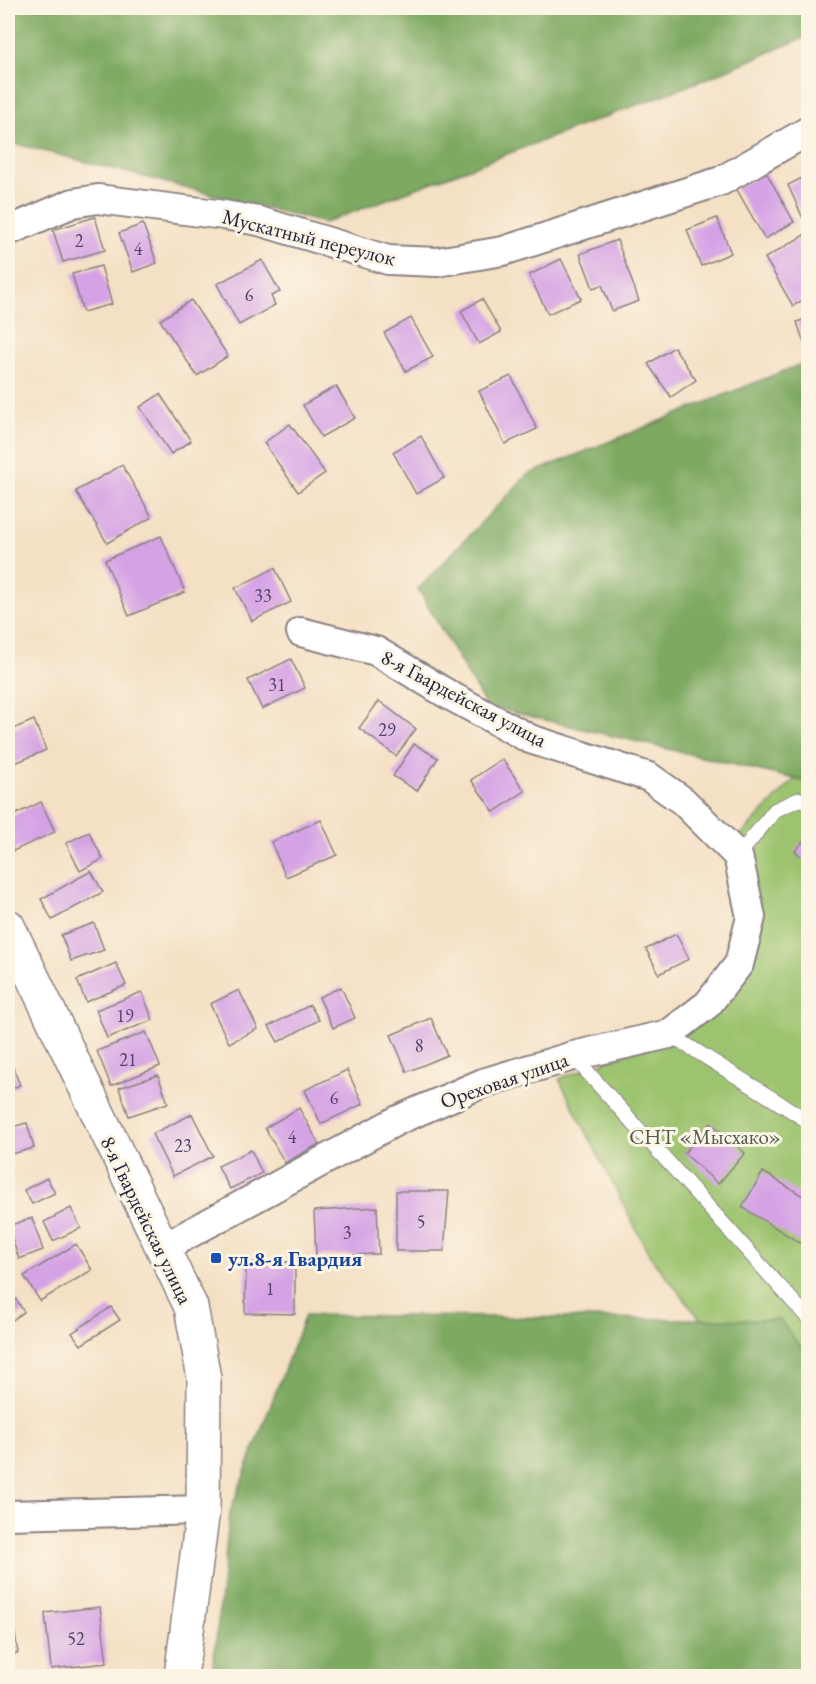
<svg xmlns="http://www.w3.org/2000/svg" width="816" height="1684" font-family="'EB Garamond',serif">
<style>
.green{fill:#9cc36e;stroke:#5f7254;stroke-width:1.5}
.forest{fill:#7da961;stroke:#50664e;stroke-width:1.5}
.building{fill:#d5a3e5}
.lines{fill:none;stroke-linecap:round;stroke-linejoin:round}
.service-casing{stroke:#8b8180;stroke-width:16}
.minor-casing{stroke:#8b8180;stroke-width:32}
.tertiary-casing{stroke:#8b8180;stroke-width:36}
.service{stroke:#fff;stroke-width:14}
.minor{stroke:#fff;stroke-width:28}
.tertiary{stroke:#fff;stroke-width:33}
.transit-dot{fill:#1a4fb4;stroke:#fcf5e5;stroke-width:2}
.labels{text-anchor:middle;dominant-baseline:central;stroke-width:6;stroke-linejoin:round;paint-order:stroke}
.number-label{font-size:18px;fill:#4f4266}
.street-label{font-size:21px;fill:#22223b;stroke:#fcf5e5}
.park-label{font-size:21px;fill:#4d5a4d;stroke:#fcf5e5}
.transit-label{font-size:21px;font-weight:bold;fill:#164399;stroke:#fcf5e5;text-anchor:start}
</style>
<rect width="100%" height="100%" fill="#fcf5e5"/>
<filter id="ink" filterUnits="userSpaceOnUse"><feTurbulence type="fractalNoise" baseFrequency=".0167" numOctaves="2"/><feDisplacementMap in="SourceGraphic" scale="12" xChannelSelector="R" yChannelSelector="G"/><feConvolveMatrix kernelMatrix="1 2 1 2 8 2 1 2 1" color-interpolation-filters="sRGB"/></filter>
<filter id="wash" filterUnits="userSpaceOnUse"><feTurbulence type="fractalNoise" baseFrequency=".008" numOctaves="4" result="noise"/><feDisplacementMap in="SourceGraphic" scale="24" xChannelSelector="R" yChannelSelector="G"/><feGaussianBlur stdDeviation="1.35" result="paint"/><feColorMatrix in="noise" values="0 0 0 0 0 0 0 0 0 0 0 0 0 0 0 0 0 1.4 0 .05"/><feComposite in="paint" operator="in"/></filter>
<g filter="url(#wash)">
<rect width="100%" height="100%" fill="#f4e0c4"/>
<path class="green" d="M808 765V1454L650 1256 559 1079 686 1031 760 904 740 836Z"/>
<g class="forest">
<path d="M8 8H808V36L703 80 324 223 8 142Z"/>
<path d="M808 361V782L486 706 418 589 527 475Z"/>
<path d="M305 1315 780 1320 808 1356V1676H212L230 1512Z"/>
</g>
<g id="blocks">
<g class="building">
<path d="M766 172 794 222 765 239 736 188Z"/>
<path d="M808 175V224L806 225 788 185Z"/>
<path d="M95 217 105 250 63 262 53 230Z"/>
<path d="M717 218 731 253 701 266 687 230Z"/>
<path d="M143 224 157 263 133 272 119 233Z"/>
<path d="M804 235 808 243V297L793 306 765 258Z"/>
<path d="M617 240 639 301 612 311 602 285 593 288 580 254Z"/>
<path d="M561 259 581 299 548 314 529 275Z"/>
<path d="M262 260 280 292 271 296 275 305 239 325 217 284Z"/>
<path d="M101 266 112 304 83 312 72 274Z"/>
<path d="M482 299 501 332 479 344 461 311Z"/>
<path d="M191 300 228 356 197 376 160 320Z"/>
<path d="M411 318 433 357 406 371 384 333Z"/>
<path d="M808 318V341L804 343 797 322Z"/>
<path d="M674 347 696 380 671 397 648 364Z"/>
<path d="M511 376 537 429 505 444 479 391Z"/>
<path d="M336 386 355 418 321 437 303 405Z"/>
<path d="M160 394 191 441 171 454 140 407Z"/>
<path d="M290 424 325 473 298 492 264 443Z"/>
<path d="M421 436 444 478 416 494 393 452Z"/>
<path d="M122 465 152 517 107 543 76 491Z"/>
<path d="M161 536 185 592 129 616 105 560Z"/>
<path d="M275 568 291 602 252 621 235 588Z"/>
<path d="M291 659 305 688 262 709 248 680Z"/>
<path d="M379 701 416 729 396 756 359 728Z"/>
<path d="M34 720 46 750 8 766V731Z"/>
<path d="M414 744 438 758 417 791 393 776Z"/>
<path d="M502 759 525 791 494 812 471 780Z"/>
<path d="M41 802 55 832 13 851 8 839V818Z"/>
<path d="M321 820 337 855 286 877 271 842Z"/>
<path d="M89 832 103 859 80 871 66 843Z"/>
<path d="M808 836V863L795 851Z"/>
<path d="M91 871 103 892 52 920 41 899Z"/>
<path d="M94 923 104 950 71 961 61 935Z"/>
<path d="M676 934 689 959 659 974 646 949Z"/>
<path d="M116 963 126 985 86 1002 77 980Z"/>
<path d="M341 987 355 1018 333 1028 319 997Z"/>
<path d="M239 990 258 1029 229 1043 210 1004Z"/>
<path d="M142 992 153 1020 107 1038 96 1010Z"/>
<path d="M310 1005 319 1020 278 1042 269 1026Z"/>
<path d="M431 1018 447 1055 407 1072 391 1035Z"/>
<path d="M146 1032 160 1066 111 1086 97 1051Z"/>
<path d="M8 1055 20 1085 8 1090Z"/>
<path d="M347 1070 363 1104 321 1124 305 1090Z"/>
<path d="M158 1075 168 1103 129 1116 119 1088Z"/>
<path d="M299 1108 319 1144 285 1163 265 1128Z"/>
<path d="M192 1114 213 1156 173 1176 152 1134Z"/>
<path d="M27 1123 34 1148 8 1155V1128Z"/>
<path d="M711 1123 745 1153 718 1184 684 1153Z"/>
<path d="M251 1150 262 1173 230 1189 218 1166Z"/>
<path d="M763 1172 808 1199V1248L742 1207Z"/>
<path d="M47 1178 55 1193 32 1204 24 1190Z"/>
<path d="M396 1191H449L444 1251H396Z"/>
<path d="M377 1207 379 1254 316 1256 314 1211Z"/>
<path d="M71 1208 81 1228 53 1241 44 1222Z"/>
<path d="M32 1218 43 1250 19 1259 8 1226Z"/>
<path d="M76 1244 92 1270 40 1301 24 1276Z"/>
<path d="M246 1262H295V1314L245 1313Z"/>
<path d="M16 1299 24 1312 8 1323V1305Z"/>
<path d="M111 1307 120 1320 81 1345 72 1333Z"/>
<path d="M8 1589 18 1653 8 1655Z"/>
<path d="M100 1607 107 1663 51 1669 45 1613Z"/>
</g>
</g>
</g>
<g filter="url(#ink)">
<use href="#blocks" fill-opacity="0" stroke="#8b8180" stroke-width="1.5"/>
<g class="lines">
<defs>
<g id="service">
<path d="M738 856 775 810 800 799 808 802"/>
<path d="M669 1034 808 1121"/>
<path d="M573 1056 808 1318"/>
</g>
<g id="minor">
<path d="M8 231 73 203 98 199 224 215 259 221 388 260 437 262 503 251 721 181 808 131"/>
<path d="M161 1249 398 1120 483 1083 573 1056 669 1034 708 1004 739 964 751 917 738 856 683 801 649 777 530 739 449 695 376 651 301 632"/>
<path d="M8 1515 203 1510"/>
</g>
<path id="tertiary" d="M8 926 191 1307 204 1378 203 1510 181 1676"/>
</defs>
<use href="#service" class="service-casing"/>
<use href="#minor" class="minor-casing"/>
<use href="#tertiary" class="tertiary-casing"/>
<use href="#service" class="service"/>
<use href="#minor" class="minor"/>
<use href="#tertiary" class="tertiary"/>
</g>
</g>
<rect class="transit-dot" x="210" y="1252" width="12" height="12" rx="3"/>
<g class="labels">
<g class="number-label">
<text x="79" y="240">2</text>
<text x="138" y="248">4</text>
<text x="249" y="294">6</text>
<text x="263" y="595">33</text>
<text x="277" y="684">31</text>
<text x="387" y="729">29</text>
<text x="125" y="1015">19</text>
<text x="419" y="1045">8</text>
<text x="128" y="1059">21</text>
<text x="334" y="1097">6</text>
<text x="292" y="1136">4</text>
<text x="183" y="1145">23</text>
<text x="421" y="1221">5</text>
<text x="347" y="1232">3</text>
<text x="270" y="1288">1</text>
<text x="76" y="1638">52</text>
</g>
<g class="street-label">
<text transform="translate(309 237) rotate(14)">Мускатный переулок</text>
<text transform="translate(464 698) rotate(28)">8-я Гвардейская улица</text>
<text transform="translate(504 1080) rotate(-19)">Ореховая улица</text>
<text transform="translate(147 1220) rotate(64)">8-я Гвардейская улица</text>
</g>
<g class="park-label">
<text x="705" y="1136">СНТ «Мысхако»</text>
</g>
<g class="transit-label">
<text x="228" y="1258">ул.8-я Гвардия</text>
</g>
</g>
<rect width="816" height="1684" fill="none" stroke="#fcf5e5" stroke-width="30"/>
</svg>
